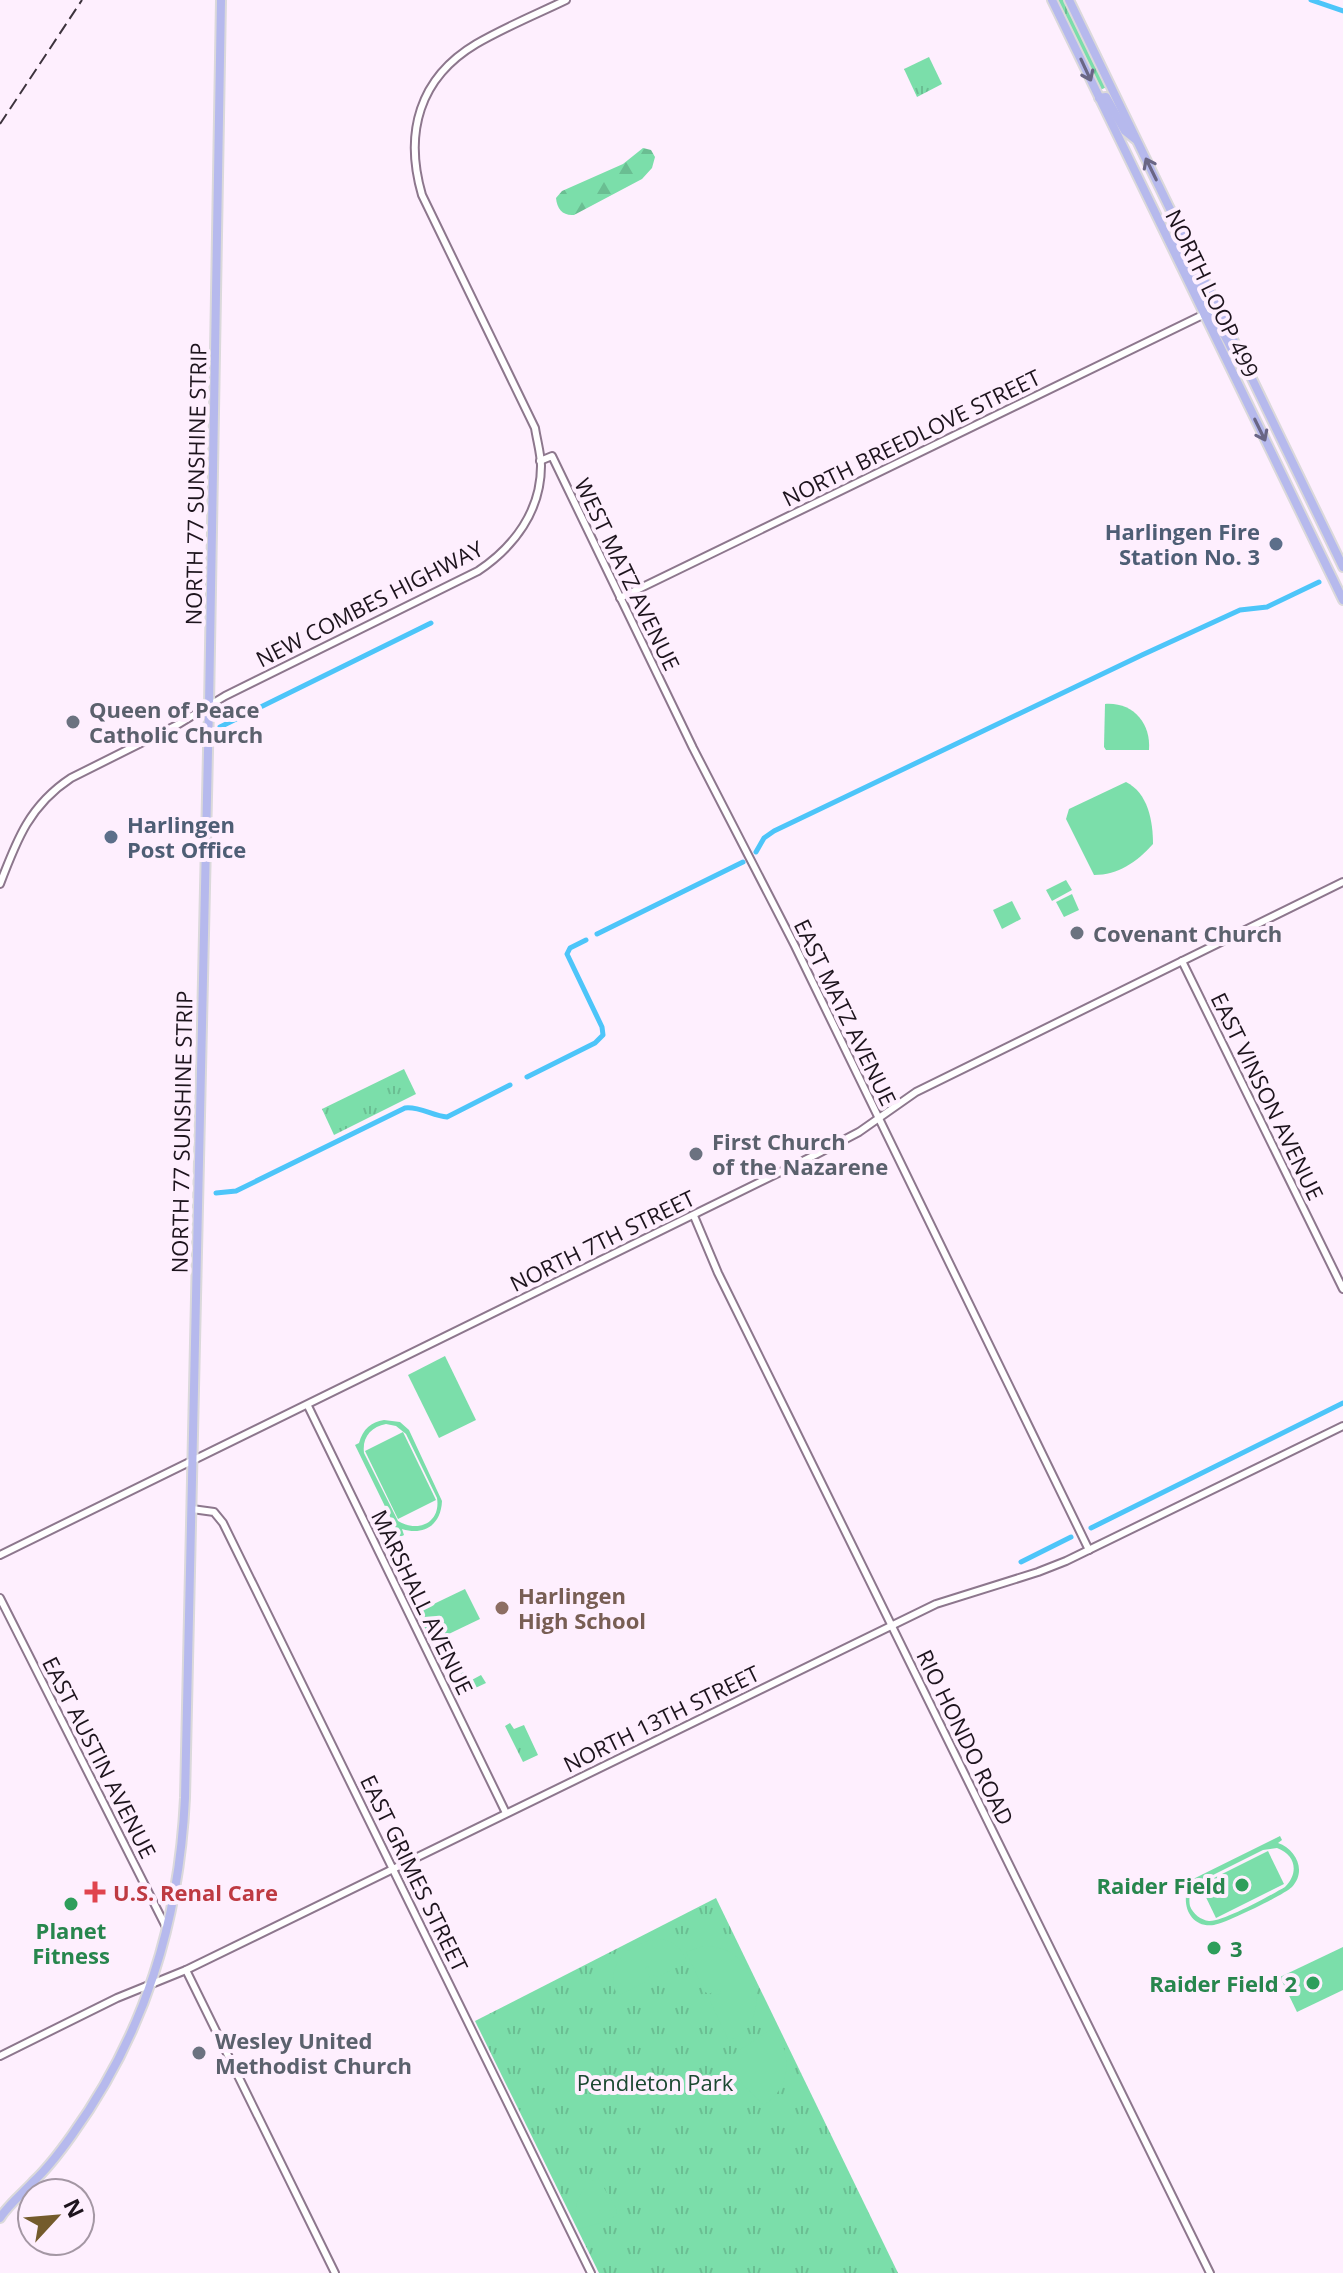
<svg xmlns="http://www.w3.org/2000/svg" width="1343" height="2273" font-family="'Open Sans',sans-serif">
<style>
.grass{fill:url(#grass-tufts)}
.forest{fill:url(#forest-firs)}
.pitch{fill:#7bdeaa;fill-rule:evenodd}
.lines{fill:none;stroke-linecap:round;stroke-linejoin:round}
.canal{stroke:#4dc5f9;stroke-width:5}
.tertiary-casing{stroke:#8d778d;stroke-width:10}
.primary-casing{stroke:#dbd9db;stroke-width:12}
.tertiary{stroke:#fff;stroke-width:6}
.primary{stroke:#b6b9ed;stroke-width:8}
.rail{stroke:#3d333d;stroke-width:2;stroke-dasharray:12 6;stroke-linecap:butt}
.oneway{stroke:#6a6685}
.service-dot{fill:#5c6f8a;stroke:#feeffe;stroke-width:3}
.worship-dot{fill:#6b7280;stroke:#feeffe;stroke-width:3}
.education-dot{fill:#8d6e63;stroke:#feeffe;stroke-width:3}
.leisure-dot{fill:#2e9e5b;stroke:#feeffe;stroke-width:3}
.health-dot{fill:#e0444e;stroke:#feeffe;stroke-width:3}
.labels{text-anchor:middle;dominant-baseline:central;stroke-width:8;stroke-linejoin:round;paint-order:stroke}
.street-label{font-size:22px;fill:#1d141d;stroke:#feeffe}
.service-label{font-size:22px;font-weight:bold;fill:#4e5e75;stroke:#feeffe;text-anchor:end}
.worship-label{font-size:22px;font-weight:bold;fill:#5b616d;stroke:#feeffe;text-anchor:start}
.education-label{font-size:22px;font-weight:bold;fill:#785e54;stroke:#feeffe;text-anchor:start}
.leisure-label{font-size:22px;font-weight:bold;fill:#27864d;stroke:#feeffe;text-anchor:end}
.health-label{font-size:22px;font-weight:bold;fill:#be3a42;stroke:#feeffe;text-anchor:start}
.park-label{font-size:22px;fill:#1b4831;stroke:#feeffe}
</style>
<defs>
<pattern id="grass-tufts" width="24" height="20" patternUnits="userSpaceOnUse" patternTransform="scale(2)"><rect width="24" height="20" fill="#7bdeaa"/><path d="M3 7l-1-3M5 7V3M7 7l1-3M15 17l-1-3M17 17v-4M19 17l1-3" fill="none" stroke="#6abe92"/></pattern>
<pattern id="forest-firs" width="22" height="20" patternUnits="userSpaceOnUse" patternTransform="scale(2)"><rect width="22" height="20" fill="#7bdeaa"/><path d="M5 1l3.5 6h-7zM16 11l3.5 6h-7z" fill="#6abe92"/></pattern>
</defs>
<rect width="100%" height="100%" fill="#feeffe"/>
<g class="grass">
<path d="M1056 0H1065L1107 87 1100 90Z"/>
<path d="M929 57 942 84 917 97 904 69Z"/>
<path d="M1072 894 1079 910 1064 917 1056 902Z"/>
<path d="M404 1069 416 1094 334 1135 322 1109Z"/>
<path d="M452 1648 468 1682 481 1675 486 1683 469 1691 449 1649Z"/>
<path d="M510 1723 514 1729 524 1725 538 1755 523 1762 505 1726Z"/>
<path d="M716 1898 898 2273H599L475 2021Z"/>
</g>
<path class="forest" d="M643 148 651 150 655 157 652 168 642 179 574 215C563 216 557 209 556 198L562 191 623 164Z"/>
<g class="pitch">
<path d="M1105 704C1133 702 1151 723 1149 750H1106L1104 747Z"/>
<path d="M1126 782C1148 793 1153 821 1153 844 1137 862 1118 875 1094 875L1066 819 1069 809Z"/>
<path d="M1066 880 1072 890 1052 901 1046 890Z"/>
<path d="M1012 901 1021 919 1002 929 993 910Z"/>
<path d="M445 1356 476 1420 439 1438 408 1375Z"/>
<path d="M384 1420 400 1422 409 1430 442 1501C441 1525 424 1536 402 1529L404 1535 400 1537 355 1445 359 1443C363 1429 371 1422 384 1420ZM386 1424 396 1426 406 1434 437 1498C441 1523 418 1533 398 1521L364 1453C362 1437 371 1427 386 1424Z"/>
<path d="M403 1432 436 1500 398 1519 365 1451Z"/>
<path d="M465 1589 480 1619 432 1642 417 1612Z"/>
<path d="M1280 1836 1282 1840 1278 1843C1296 1849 1307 1871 1292 1887 1284 1895 1224 1924 1214 1925 1191 1928 1181 1906 1188 1887L1183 1889 1181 1885ZM1277 1848C1296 1855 1299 1873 1285 1887 1271 1895 1223 1922 1209 1921 1201 1920 1193 1914 1190 1906 1188 1897 1191 1889 1197 1883L1263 1850Z"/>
<path d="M1268 1851 1284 1884 1216 1918 1200 1885Z"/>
<path d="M660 1939C674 1941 682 1949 687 1962L658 1977 653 1975 648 1966 645 1968 650 1977 648 1981 618 1996C602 1966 630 1941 660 1939Z"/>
<path d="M703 1946C754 1943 780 2017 729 2041L710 2001 711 1997 721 1993 719 1989 709 1994 705 1992 686 1952Z"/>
<path d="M1343 1947V1990L1297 2012 1280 1977Z"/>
<path d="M774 2027C791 2055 793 2085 764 2105L745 2087 728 2065V2058Z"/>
<path d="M598 2178 617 2210 616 2216 600 2223 579 2229C570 2209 579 2187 598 2178Z"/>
</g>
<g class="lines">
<g class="canal">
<path d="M1311 0 1343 11"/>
<path d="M220 727 431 623"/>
<path d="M756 852 764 838 774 831 1142 655 1240 610 1267 607 1319 582"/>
<path d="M597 934 743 862"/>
<path d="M527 1077 595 1043 603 1035 602 1027 567 954 570 948 586 940"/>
<path d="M216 1193 236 1191 405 1108C419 1106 433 1116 447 1117L510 1085"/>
<path d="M1091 1528 1343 1403"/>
<path d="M1021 1562 1071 1537"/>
</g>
<defs>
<g id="tertiary">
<path d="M540 461 552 456 693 748 795 946 1089 1550"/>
<path d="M620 598 1217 308"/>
<path d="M0 884C17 839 30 805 71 778L177 725 225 696 478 571C514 547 541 511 541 466 541 454 537 441 535 428L422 195C404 133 419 78 476 44 505 27 537 14 566 0"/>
<path d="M1182 961 1343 1289"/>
<path d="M694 1216 718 1273 791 1421 1210 2273"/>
<path d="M308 1406 506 1813"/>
<path d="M192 1509 214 1512 223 1523 591 2273"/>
<path d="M0 1555 815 1155 859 1132 916 1092 1343 882"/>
<path d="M0 1598 166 1927"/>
<path d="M186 1970 335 2273"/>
<path d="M0 2056 117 1998 186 1970 936 1604 1038 1572 1066 1561 1343 1426"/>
</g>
<g id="primary">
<path d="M1052 0 1343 600"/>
<path d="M1069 0 1343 567"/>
<path d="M1099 98 1106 97 1125 131 1135 139"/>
<path d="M1173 243 1189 265 1206 301 1216 307"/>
<path d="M1205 315C1224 323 1230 351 1242 368"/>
<path d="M0 2218C8 2205 22 2194 33 2182 48 2168 60 2152 72 2135 145 2033 179 1922 185 1798L209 706 221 0"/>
</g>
</defs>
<use href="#tertiary" class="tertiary-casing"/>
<use href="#primary" class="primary-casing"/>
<use href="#tertiary" class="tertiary"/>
<use href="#primary" class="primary"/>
<path class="rail" d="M0 124 82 0"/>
</g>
<defs><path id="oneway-shaft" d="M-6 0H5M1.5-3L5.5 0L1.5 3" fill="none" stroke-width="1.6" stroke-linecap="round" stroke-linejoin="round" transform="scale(2)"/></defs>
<g class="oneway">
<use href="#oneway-shaft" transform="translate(1086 70) rotate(65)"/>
<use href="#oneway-shaft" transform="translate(1151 169) rotate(-116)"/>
<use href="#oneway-shaft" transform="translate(1260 430) rotate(64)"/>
</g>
<g class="service-dot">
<circle cx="1276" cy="544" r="8"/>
<circle cx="111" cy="837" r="8"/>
</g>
<g class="worship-dot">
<circle cx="73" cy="722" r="8"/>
<circle cx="1077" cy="933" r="8"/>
<circle cx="696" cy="1154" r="8"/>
<circle cx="199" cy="2053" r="8"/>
</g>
<circle class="education-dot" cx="502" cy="1608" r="8"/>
<g class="leisure-dot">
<circle cx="1242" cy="1885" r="8"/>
<circle cx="71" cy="1904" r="8"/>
<circle cx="1214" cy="1948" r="8"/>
<circle cx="1313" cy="1983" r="8"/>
</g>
<path class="health-dot" d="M91 1880h8v8h8v8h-8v8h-8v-8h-8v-8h8z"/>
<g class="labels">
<g class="street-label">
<text transform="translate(1213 293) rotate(64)">NORTH LOOP 499</text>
<text transform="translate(911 437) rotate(-26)">NORTH BREEDLOVE STREET</text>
<text transform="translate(195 484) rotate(-89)">NORTH 77 SUNSHINE STRIP</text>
<text transform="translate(628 574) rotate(64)">WEST MATZ AVENUE</text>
<text transform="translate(369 603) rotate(-27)">NEW COMBES HIGHWAY</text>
<text transform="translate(846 1012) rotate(64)">EAST MATZ AVENUE</text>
<text transform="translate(1268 1096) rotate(64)">EAST VINSON AVENUE</text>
<text transform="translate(181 1132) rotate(-89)">NORTH 77 SUNSHINE STRIP</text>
<text transform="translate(602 1240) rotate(-26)">NORTH 7TH STREET</text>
<text transform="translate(423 1602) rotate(64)">MARSHALL AVENUE</text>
<text transform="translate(661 1718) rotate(-26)">NORTH 13TH STREET</text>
<text transform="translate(966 1737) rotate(64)">RIO HONDO ROAD</text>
<text transform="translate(100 1757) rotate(63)">EAST AUSTIN AVENUE</text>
<text transform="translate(415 1873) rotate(64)">EAST GRIMES STREET</text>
</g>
<g class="service-label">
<text x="1260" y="531">Harlingen Fire<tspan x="1260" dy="25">Station No. 3</tspan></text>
<text x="127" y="824" text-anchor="start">Harlingen<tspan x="127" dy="25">Post Office</tspan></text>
</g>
<g class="worship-label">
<text x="89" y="709">Queen of Peace<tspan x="89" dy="25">Catholic Church</tspan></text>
<text x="1093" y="933">Covenant Church</text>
<text x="712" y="1141">First Church<tspan x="712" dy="25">of the Nazarene</tspan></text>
<text x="215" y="2040">Wesley United<tspan x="215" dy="25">Methodist Church</tspan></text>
</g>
<g class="education-label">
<text x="518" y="1595">Harlingen<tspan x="518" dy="25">High School</tspan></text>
</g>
<g class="leisure-label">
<text x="1226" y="1885">Raider Field</text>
<text x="71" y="1930" text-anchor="middle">Planet<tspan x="71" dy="25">Fitness</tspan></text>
<text x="1230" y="1948" text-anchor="start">3</text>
<text x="1297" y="1983">Raider Field 2</text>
</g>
<g class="health-label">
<text x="113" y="1892">U.S. Renal Care</text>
</g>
<g class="park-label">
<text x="655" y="2082">Pendleton Park</text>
</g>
</g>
<g transform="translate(56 2217) rotate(64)"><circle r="38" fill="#feeffe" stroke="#a497a4" stroke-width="2"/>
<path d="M0-6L14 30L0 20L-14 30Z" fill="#745b2c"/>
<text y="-12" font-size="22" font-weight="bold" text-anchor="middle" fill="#1d141d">N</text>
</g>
</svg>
